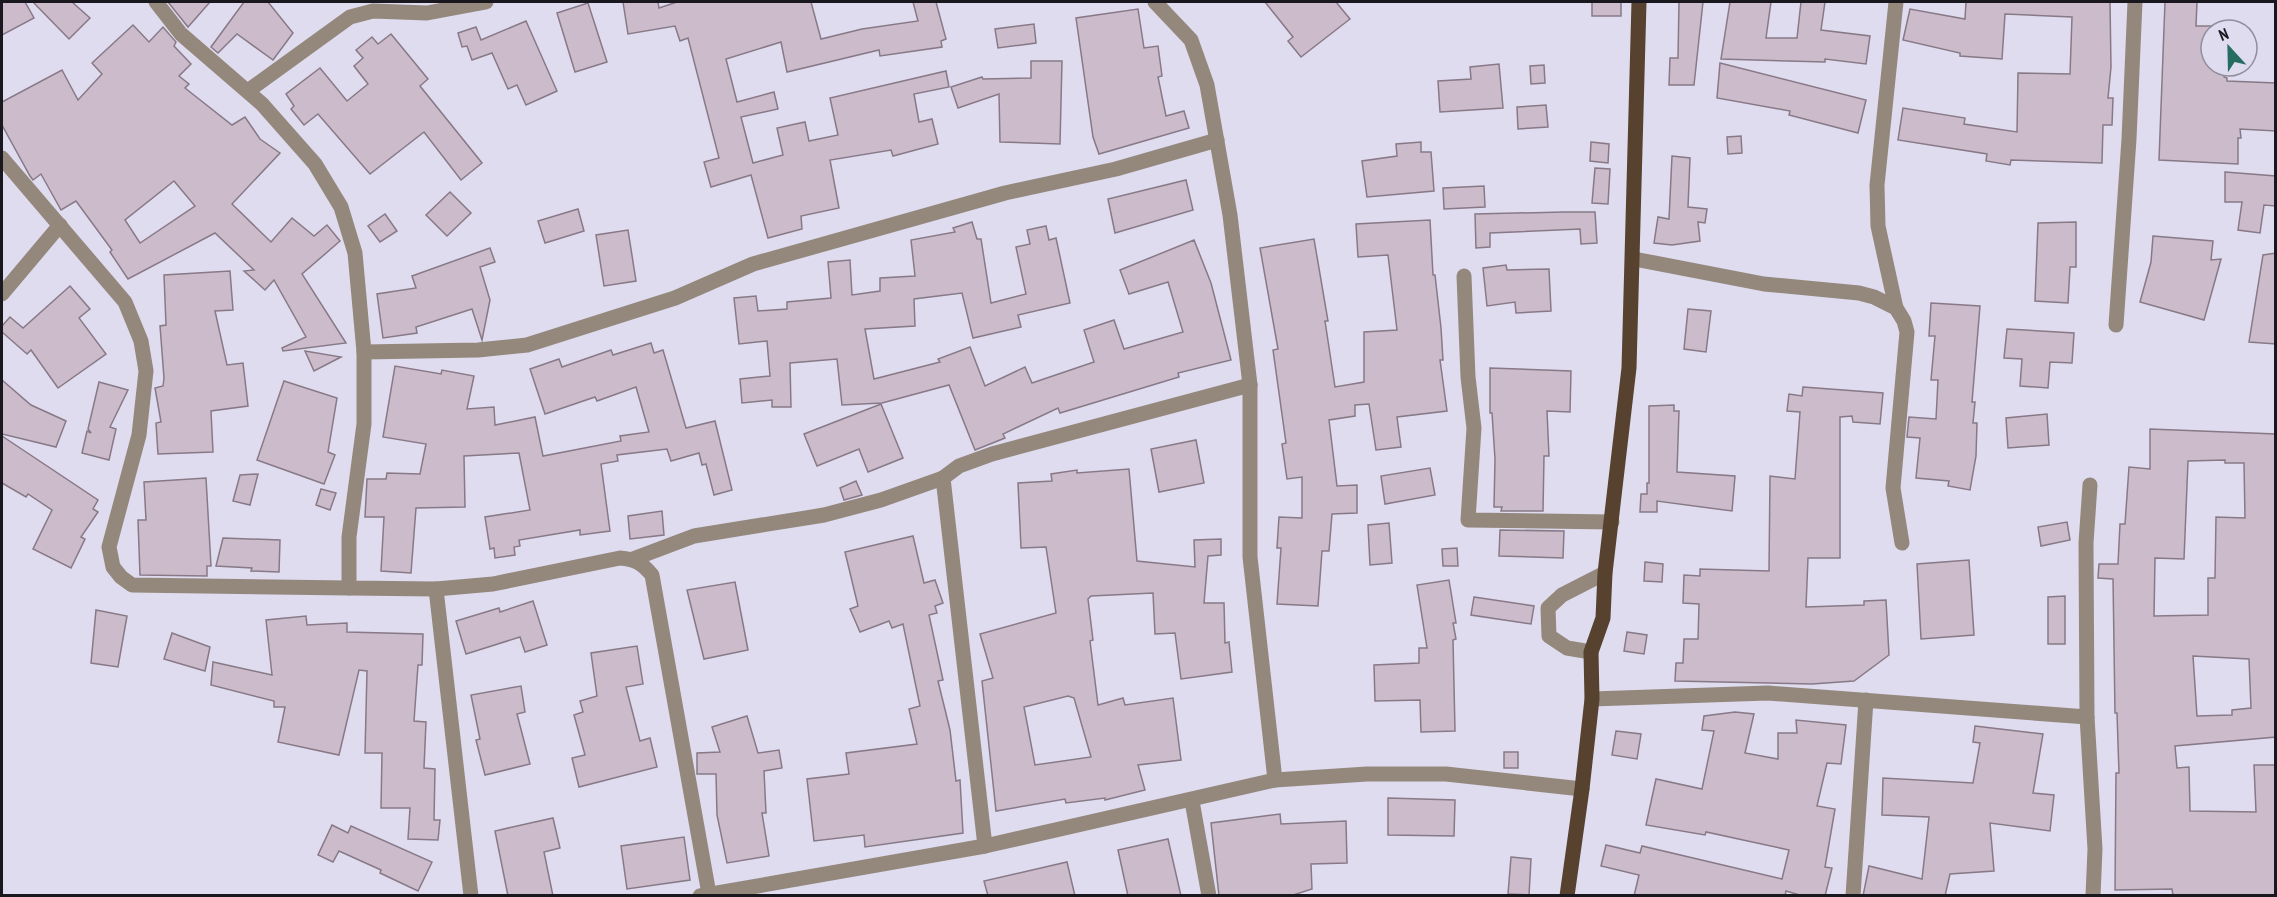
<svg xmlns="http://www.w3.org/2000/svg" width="2277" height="897" font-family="'PT Sans Narrow',sans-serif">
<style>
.building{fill:#ccbccb;stroke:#887987;stroke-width:1.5;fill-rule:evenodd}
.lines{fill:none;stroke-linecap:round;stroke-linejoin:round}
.minor{stroke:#94887d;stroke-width:15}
.major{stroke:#56422e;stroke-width:15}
</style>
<rect width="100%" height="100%" fill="#dfdcf0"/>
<g class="building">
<path d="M2 2H25L34 18 2 35Z"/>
<path d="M33 2H72L90 18 69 39Z"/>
<path d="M168 2H210L188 27Z"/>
<path d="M244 2H268L293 33 273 60 237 34 218 53 211 47Z"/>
<path d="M623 2H658L659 8 677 2H811L821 39 862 29 918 21 913 2H936L946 39 941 41 942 47 880 56 879 50 787 72 781 42 726 59 737 102 774 92 778 109 741 117 753 163 783 155 777 128 805 122 809 141 838 135 830 98 946 71 949 87 914 94 919 122 932 119 938 144 893 156 891 150 830 160 839 208 801 216 802 229 768 238 751 175 711 187 704 162 719 158 688 38 680 41 675 26 628 34Z"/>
<path d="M1265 2H1336L1350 19 1301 57 1288 41 1293 37Z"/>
<rect x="1592" y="2" width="29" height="14"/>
<path d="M1679 2H1703L1694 85H1669L1670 58H1678Z"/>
<path d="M1730 2H1771L1766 38H1797L1801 2H1825L1821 30 1870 36 1866 64 1825 59V62L1721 59Z"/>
<path d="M1966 2H2110L2111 67 2108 98H2113L2112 125H2103L2102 163 2011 160 2010 165 1986 161 1987 154 1898 140 1903 108 1965 118 1964 124 2017 132 2018 73 2070 74 2072 17 2005 14 2002 59 1960 56V53L1903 40 1910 9 1965 19Z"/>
<path d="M2165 2H2197L2196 26H2211V66H2224V77L2227 78V81L2276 83V131L2240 129 2241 138H2238V164L2159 160Z"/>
<path d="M588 3 607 62 575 72 557 13Z"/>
<path d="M1138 9 1144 48 1158 46 1162 76 1158 77 1166 116 1184 111 1189 128 1099 154 1093 137 1076 18Z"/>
<path d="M526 21 557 91 526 105 517 85 508 89 492 53 472 60 467 46 462 47 458 33 476 27 481 40Z"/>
<path d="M1034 24 1036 43 998 48 995 29Z"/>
<path d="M133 25 149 42 163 27 176 42 174 46 191 64 179 76 189 84 185 88 232 125 245 117 260 139 280 153 232 204 271 242 292 218 314 236 327 225 340 241 302 274 346 343 283 351 282 348 306 337 274 280 265 290 244 271 254 270 215 233 128 279 110 252 112 250 76 201 61 210 41 174 33 180 30 176 2 125V102L62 70 78 100 102 74 92 63ZM174 181 195 206 140 243 125 220Z"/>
<path d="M391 34 428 79 420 86 482 163 461 180 424 132 370 174 318 114 304 125 291 109 294 106 286 94 320 68 347 101 368 84 354 66 363 58 356 50 372 37 378 44Z"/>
<path d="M1031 61H1062L1060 144 1000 142 999 94 958 108 951 87 982 77 983 79 1031 78Z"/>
<path d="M1720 63 1866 100 1858 133 1789 115 1790 111 1717 98Z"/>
<path d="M1499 64 1503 108 1440 112 1438 81 1471 79 1470 67Z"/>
<path d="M1544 65 1545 83 1531 84 1530 66Z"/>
<path d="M1546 105 1548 127 1518 129 1517 107Z"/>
<path d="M1741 136 1742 153 1728 154 1727 137Z"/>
<path d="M1421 142V152H1431L1434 191 1367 197 1362 161 1397 156 1396 144Z"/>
<path d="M1591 142 1609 144 1608 163 1590 161Z"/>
<path d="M1672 156 1690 158 1688 207 1707 209 1705 223 1698 222 1700 241 1672 245 1654 243 1658 217 1669 219Z"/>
<path d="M1595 168 1610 169 1608 204 1592 203Z"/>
<path d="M2225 172 2276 176V206L2264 205 2260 233 2238 230 2242 202H2225Z"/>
<path d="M1186 180 1193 210 1115 233 1108 199Z"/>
<path d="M1484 186 1485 207 1444 209 1443 188Z"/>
<path d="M450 192 471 213 447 236 426 215Z"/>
<path d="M578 209 584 231 545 243 538 221Z"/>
<path d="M1564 212H1595L1597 243 1581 244 1580 229 1490 233V247L1476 248 1475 214Z"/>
<path d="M385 214 397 231 380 242 368 226Z"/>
<path d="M1430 220 1433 275H1435L1441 328 1443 360H1440L1447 411 1397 417 1401 447 1376 450 1369 404 1355 405V416L1329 420 1337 486 1357 485V513L1332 514 1329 551H1322L1318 606 1277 604 1281 548H1277L1279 517 1302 518V477L1287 479 1282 444 1286 443 1273 350 1278 349 1260 248 1314 239 1328 321H1325L1335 387 1364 382V332L1397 330 1388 255 1358 257 1356 224Z"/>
<path d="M972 222 977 239H981L991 303 1026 294 1016 247 1030 244 1027 230 1046 226 1049 240 1056 238 1070 303 1018 315 1021 327 973 338 962 293 914 299 915 326 865 329 874 379 940 362 938 359 970 347 985 386 1025 367 1032 383 1094 362 1084 330 1114 320 1124 349 1183 332 1168 282 1129 294 1120 270 1194 240 1211 283 1231 360 1178 373 1179 377 1060 413 1058 408 1003 434 1005 438 975 450 949 385 882 403 842 405 837 359 790 363 791 407H772V400L742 403 740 379 770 376 767 341 739 344 734 298 756 296 758 311 787 309V302L831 298 828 262 850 260 852 295 880 291V278L915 276 911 240 955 232 953 228Z"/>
<path d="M2076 222V267H2070L2068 303 2035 301 2038 223Z"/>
<path d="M628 230 636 281 604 286 596 235Z"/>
<path d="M2153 236 2213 241 2211 260 2221 259 2204 320 2140 302 2151 262Z"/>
<path d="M490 248 495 262 480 267 490 300 482 340 472 309 416 327 417 333 383 338 377 294 416 288 412 276Z"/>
<path d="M2276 253V344L2249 342 2263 255Z"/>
<path d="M1506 265 1507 270 1549 269 1551 311 1516 313 1515 302 1487 306 1483 268Z"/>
<path d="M230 271 233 310 215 311 227 365 243 363 248 406 211 411 213 452 158 454 156 423 161 422 155 388 163 386 164 378 160 326 166 325 164 275Z"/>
<path d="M70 286 90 309 79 318 106 354 58 388 31 350 27 354 2 332V326L10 317 23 328Z"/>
<path d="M1931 303 1980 306 1972 402H1975L1973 423H1977L1976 456 1970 490 1948 486 1949 481 1916 478 1920 438 1907 437 1909 417 1936 419 1938 380H1931L1935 336H1929Z"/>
<path d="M1688 309 1711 311 1706 352 1684 349Z"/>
<path d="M2007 329 2074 333 2072 363 2050 362 2048 388 2020 386 2022 359 2004 358Z"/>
<path d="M651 343 654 353 663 350 686 428 715 421 732 490 714 495 706 464 702 465 699 453 671 461 667 449 617 455 618 461 601 464 610 531 580 535V530L519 540 520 546 514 547 515 555 495 558 494 548 490 549 485 517 530 510 519 453 464 456 465 507 416 508 411 573 381 571 384 517H365L367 479H386L387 473 420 474 426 444 383 437 395 366 441 374 442 370 474 376 467 409 494 407 495 425 535 417 543 456 621 441 620 436 649 432 636 387 597 401 595 397 545 414 530 369 559 359 562 367 611 350 613 355Z"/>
<path d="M305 351 341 357 314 371Z"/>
<path d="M1490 368 1571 371 1570 412 1547 411 1549 456H1544L1543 511H1501L1502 507H1494L1495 459 1492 413H1490Z"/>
<path d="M2 380 31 405 66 421 56 447 2 434Z"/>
<path d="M284 381 337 398 328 452 335 455 324 484 257 460Z"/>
<path d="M99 382 128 390 110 427 116 429 109 460 82 453 87 431 91 433 88 429Z"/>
<path d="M1803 387 1883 393 1880 424 1853 422 1852 416 1840 417V558H1808L1806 607 1864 605V601L1886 600 1889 655 1854 681 1812 684 1675 681 1676 663H1683L1684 639H1698L1699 604 1683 603 1684 575 1700 576V569L1769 571 1770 476 1795 479 1800 412 1787 411 1789 394 1802 396Z"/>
<path d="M881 404 903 458 868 472 859 449 817 466 804 434Z"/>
<path d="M1674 405V411H1679L1677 472 1735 476 1732 511 1657 501V512H1640L1641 494H1647V483H1649V406Z"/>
<path d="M2047 414 2049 445 2008 448 2006 418Z"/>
<path d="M2150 429 2276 434V737L2175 746 2177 768 2189 767 2190 811 2256 812 2254 765H2276V896H2173L2172 889 2115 890 2116 773H2119L2117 713H2115L2113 579 2098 578 2099 564H2118L2120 524H2125L2129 467 2150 469ZM2225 460V463H2244L2245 518 2216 517 2215 578H2208V615L2154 616 2155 558 2184 559 2188 461ZM2193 656 2249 659 2251 708 2232 710V715L2197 716Z"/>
<path d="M2 436 98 500 93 509 98 512 81 537 85 539 71 568 33 549 52 510 28 494 26 497 2 483Z"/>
<path d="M1196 440 1204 483 1159 492 1151 449Z"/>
<path d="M1430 468 1435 495 1385 504 1381 476Z"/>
<path d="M1129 469 1137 561 1195 567 1194 540 1221 539V555L1208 556 1204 603H1224L1225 643 1229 642 1232 672 1181 679 1175 633 1155 634 1153 593 1091 596 1088 599 1093 640 1090 641 1098 705 1123 698 1125 705 1173 698 1181 760 1138 765 1145 790 1105 800V798L1066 803 1065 799 996 811 982 681 993 678 980 634 1056 613 1046 547 1021 548 1018 483 1052 481 1051 474 1077 470V473ZM1068 696 1074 698 1091 757 1035 765 1024 707Z"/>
<path d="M258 474 250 505 233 501 240 475Z"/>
<path d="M206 478 211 566H207V576L140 575 138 520H146L144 482Z"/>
<path d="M856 481 862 495 844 500 840 488Z"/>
<path d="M321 489 336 493 330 510 316 505Z"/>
<path d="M662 511 664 535 630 539 628 516Z"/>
<path d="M2067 522 2070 540 2041 546 2038 527Z"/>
<path d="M1389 523 1392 563 1370 565 1368 525Z"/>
<path d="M1500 530 1564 531 1563 558 1499 556Z"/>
<path d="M913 536 924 583 935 580 943 603 935 606 937 613 929 615 943 680 938 681 950 730 956 781 960 780 963 833 865 847 864 835 814 841 807 779 849 774 846 753 917 744 909 709 920 706 903 624 892 628 889 621 860 632 850 609 858 606 845 552Z"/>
<path d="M223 538 280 540 279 572 251 571 252 568 216 566Z"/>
<path d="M1457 548 1458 566H1443L1442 549Z"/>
<path d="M1969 560 1974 635 1921 639 1917 564Z"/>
<path d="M1645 562 1663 564 1662 582 1644 581Z"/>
<path d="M1449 580 1456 623H1453L1456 639 1453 640 1455 731 1421 732 1420 700 1375 701 1374 665 1419 663V648H1427L1417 585Z"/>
<path d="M735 582 748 650 704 659 687 590Z"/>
<path d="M2065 596V644H2048V597Z"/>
<path d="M1474 597 1534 606 1531 624 1471 615Z"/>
<path d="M533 601 547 645 525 652 520 637 466 654 456 621 499 608 500 612Z"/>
<path d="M96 610 127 616 118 667 91 663Z"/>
<path d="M306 616 307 625 347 623V632L423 634 422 665H418L414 721 426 722 424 768 435 769 434 820H440L438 840 408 839 410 808H381L382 753H365L367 671 359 670 339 755 278 742 285 707H274V701L211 685 213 662 272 675 266 620Z"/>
<path d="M1627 632 1647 635 1644 654 1624 651Z"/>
<path d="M172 633 210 647 205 671 164 659Z"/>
<path d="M637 646 643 684 626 687 640 741 650 738 657 767 579 787 572 758 585 755 574 715 583 712 580 701 597 696 591 653Z"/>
<path d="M521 686 525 712 517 714 530 764 485 775 476 740 480 739 471 695Z"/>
<path d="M1735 712 1754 714 1745 753 1778 759V733H1797L1796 720 1846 725 1841 764 1827 763 1817 806 1835 809 1825 867 1832 868 1825 896H1803L1786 891 1785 896H1634L1639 875 1601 866 1606 845 1640 853 1642 846 1782 879 1789 850 1706 832 1705 835 1646 825 1656 779 1702 789 1714 731 1702 730 1704 716Z"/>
<path d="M747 716 758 753 779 750 782 768 764 771 766 813H762L769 856 727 863 717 815 716 774H697V753L720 752 712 727Z"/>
<path d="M1975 726 2043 734 2033 793 2054 795 2050 831 1990 823 1994 871 1950 874 1945 896H1863L1869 866 1922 879 1929 817 1882 815 1883 778 1973 783 1980 743 1973 742Z"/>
<path d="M1616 731 1641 734 1637 759 1612 755Z"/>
<rect x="1504" y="752" width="14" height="16"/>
<path d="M1388 798 1455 800 1454 836 1388 835Z"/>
<path d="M1280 814 1281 824 1346 821 1347 863 1311 864 1312 889 1290 896H1219L1211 823Z"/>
<path d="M553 818 560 848 544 852 553 896H508L495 831Z"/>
<path d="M332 825 348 833 351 826 432 862 418 891 380 873 381 870 339 851 333 862 318 855Z"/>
<path d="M684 837 690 880 627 889 621 846Z"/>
<path d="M1168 839 1181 896H1128L1118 850Z"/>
<path d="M1511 857 1531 859 1529 895 1508 894Z"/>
<path d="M1067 862 1075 896H988L984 881Z"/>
</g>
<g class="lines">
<g class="minor">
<path d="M156 2 181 34 262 104 315 164 341 207 355 253 364 352V424L349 537V588L436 589 493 584 620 558C635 559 642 563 652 575L709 894"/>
<path d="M1155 2 1191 40 1207 85 1230 215 1250 385V557L1275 780"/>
<path d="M249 90 350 17 373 11 427 13 486 2"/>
<path d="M2 158 125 302 141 341 146 371 139 435 109 547 113 567 121 577 132 585 349 588"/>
<path d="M1634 259 1764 284 1859 293 1874 297 1896 308 1904 321 1907 332 1893 488 1902 543"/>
<path d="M1464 276 1468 377 1474 428 1468 520 1612 522"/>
<path d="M2 294 60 225"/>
<path d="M1896 308 1878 226 1877 185 1896 2"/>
<path d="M2116 325 2129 139 2135 2"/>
<path d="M364 352 478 350 527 345 675 298 753 264 1005 193 1116 169 1217 140"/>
<path d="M943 478 985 846"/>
<path d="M2090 485 2086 543 2087 717 2095 849 2093 896"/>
<path d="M633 559 694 536 824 515 881 500 943 478 959 466 992 454 1250 385"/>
<path d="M436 589 471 896"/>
<path d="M1591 652 1567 648 1549 636 1548 608 1562 595 1605 573"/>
<path d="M1592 699 1768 693 2087 717"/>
<path d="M1192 801 1209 896"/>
<path d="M700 896 985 846 1275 780 1367 774H1446L1582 789"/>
<path d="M1853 896 1866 700"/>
</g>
<path class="major" d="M1567 896 1582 789 1592 699 1591 652 1603 618 1605 573 1629 368 1639 2"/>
</g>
<rect width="2277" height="897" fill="none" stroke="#19181f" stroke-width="6"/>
<g transform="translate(2229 48) rotate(338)"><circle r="28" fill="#dfdcf0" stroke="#908e9c" stroke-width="1.5"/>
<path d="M0-4.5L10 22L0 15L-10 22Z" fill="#266c61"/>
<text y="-9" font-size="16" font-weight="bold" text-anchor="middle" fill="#19181f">N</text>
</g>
</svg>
